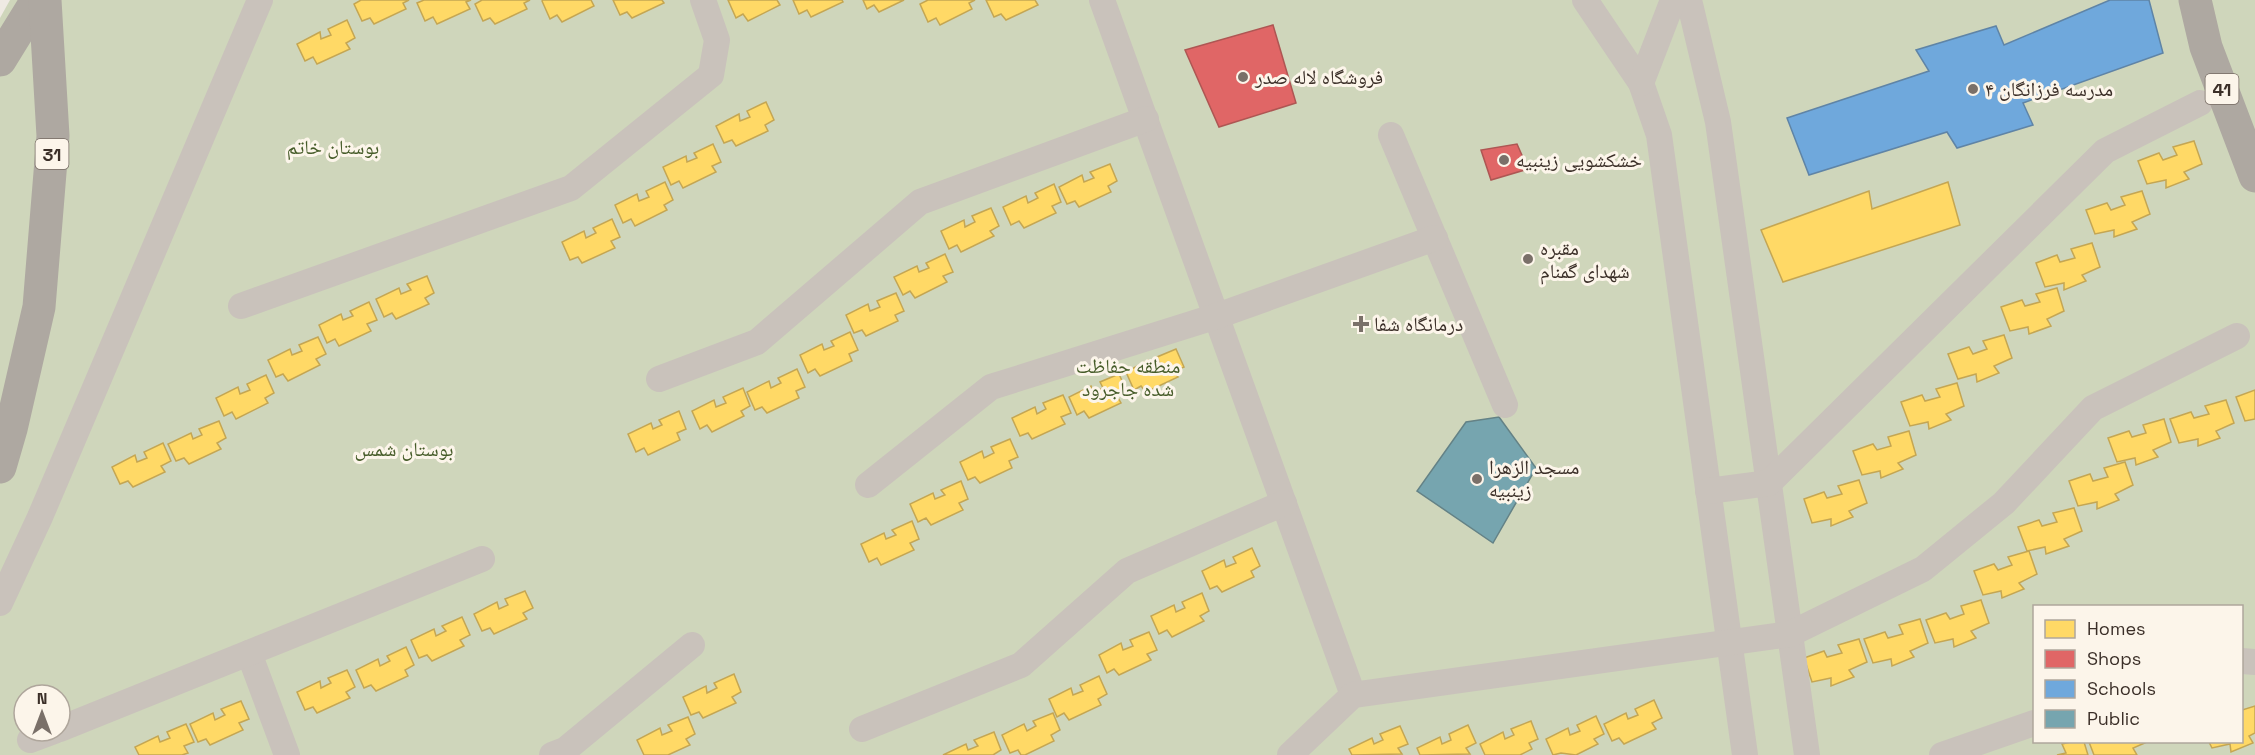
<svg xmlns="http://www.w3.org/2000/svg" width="2255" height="755" font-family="'Space Grotesk','Noto Naskh Arabic',sans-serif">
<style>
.green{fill:#cfd6bb;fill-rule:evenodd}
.homes{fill:#ffd966;stroke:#c4a653;stroke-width:1.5}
.shops{fill:#e06666;stroke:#ae5653;stroke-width:1.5}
.schools{fill:#6fa8dc;stroke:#5f84a6;stroke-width:1.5}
.public{fill:#76a5af;stroke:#648286;stroke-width:1.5}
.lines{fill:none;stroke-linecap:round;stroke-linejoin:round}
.minor{stroke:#c9c2bb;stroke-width:26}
.trunk{stroke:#aea8a1;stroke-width:33}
.poi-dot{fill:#7a7069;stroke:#fcf5ea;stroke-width:2}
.labels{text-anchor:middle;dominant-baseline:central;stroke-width:6;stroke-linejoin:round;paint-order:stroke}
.shield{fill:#fcf5ea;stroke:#756a62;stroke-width:1.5}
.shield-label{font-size:18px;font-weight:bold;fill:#3b2f28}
.poi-label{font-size:20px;fill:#3b2f28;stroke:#fcf5ea;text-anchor:start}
.park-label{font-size:20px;fill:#465c29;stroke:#fcf5ea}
</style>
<rect width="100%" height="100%" fill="#efeae3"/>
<path class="green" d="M10 0H2255V755H0V18ZM2034 606H2242V742H2034ZM24 695H60V731H24Z"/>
<g class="homes">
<path d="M361 0H409L403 3 406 9 374 24 370 18 362 21 354 4Z"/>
<path d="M424 0H471L466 2 470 9 437 24 433 17 425 21 417 3Z"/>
<path d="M482 0H530L524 3 527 9 495 24 490 18 483 21 475 4Z"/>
<path d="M543 0H591L594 6 562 22 557 15 550 19 542 1Z"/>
<path d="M613 0H662L664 3 632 18 627 12 620 15Z"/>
<path d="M728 0H777L780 5 748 21 743 14 736 18Z"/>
<path d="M793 0H842L843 2 811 17 807 10 799 14Z"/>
<path d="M863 0H904L879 12 874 5 867 9Z"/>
<path d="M928 0H975L969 3 972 9 940 25 936 18 928 22 920 4Z"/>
<path d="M986 0H1035L1038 5 1006 20 1001 14 994 17Z"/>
<path d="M347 20 355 38 346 43 350 49 317 64 313 57 305 61 297 44 320 32 321 39 331 35 328 29Z"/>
<path d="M766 102 774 120 765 125 768 131 736 146 732 140 724 143 716 126 739 114 740 121 750 117 747 111Z"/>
<path d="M2194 141 2202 164 2184 172 2189 179 2166 188V180L2147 184 2138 161 2159 153 2163 160 2177 155 2173 147Z"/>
<path d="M713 144 721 162 712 166 716 172 683 188 679 181 671 185 663 167 686 156 687 162 697 158 694 153Z"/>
<path d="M1110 164 1117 181 1108 186 1111 192 1079 207 1075 201 1067 204 1059 187 1082 175 1084 182 1094 178 1090 172Z"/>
<path d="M665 182 673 200 664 205 667 210 635 226 631 219 623 223 615 205 637 194 639 201 649 197 646 191Z"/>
<path d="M1948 182 1960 225 1783 282 1761 230 1869 191 1872 209Z"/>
<path d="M1054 184 1061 202 1052 206 1056 213 1024 228 1019 221 1011 225 1003 207 1026 196 1028 203 1038 198 1035 193Z"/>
<path d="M2142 191 2150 214 2132 222 2137 229 2114 237V230L2095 234 2086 210 2107 203 2111 210 2125 205 2121 197Z"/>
<path d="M991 208 999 226 990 231 994 236 961 252 957 245 949 249 941 231 964 220 965 227 975 222 972 216Z"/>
<path d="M612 219 620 237 611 241 615 248 582 263 578 257 570 260 562 242 584 231 586 238 596 233 593 228Z"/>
<path d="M2092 243 2100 267 2082 275 2086 281 2064 290V283L2045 287 2036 263 2057 255 2060 262 2075 258 2071 249Z"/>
<path d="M945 254 953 272 943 276 947 282 915 298 910 291 903 295 894 277 917 266 919 272 929 268 926 263Z"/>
<path d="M427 276 434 293 425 298 429 304 396 319 392 313 384 317 376 299 399 288 401 294 411 290 407 284Z"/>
<path d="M2057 288 2064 311 2047 319 2051 326 2029 334 2028 327 2010 331 2001 307 2022 300 2025 306 2040 302 2036 294Z"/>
<path d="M896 293 904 311 895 315 898 321 866 336 862 330 854 333 846 315 868 304 870 311 880 307 877 301Z"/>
<path d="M369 302 377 320 367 324 371 331 339 346 335 339 327 343 319 325 341 314 343 320 353 316 350 311Z"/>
<path d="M850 332 858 350 849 354 852 361 820 376 815 369 808 373 800 355 822 344 824 350 834 346 831 341Z"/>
<path d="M2004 335 2012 358 1994 366 1999 373 1977 382 1976 374 1958 379 1948 354 1969 347 1973 354 1987 349 1983 341Z"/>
<path d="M318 337 326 354 316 359 320 365 288 381 283 374 276 377 268 360 290 349 292 355 302 351 299 345Z"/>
<path d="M1176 349 1184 367 1174 371 1178 377 1146 392 1141 386 1134 390 1126 372 1148 360 1150 367 1160 363 1157 357Z"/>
<path d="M797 369 805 387 796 391 799 398 767 413 762 407 755 410 747 392 769 381 771 388 781 383 778 378Z"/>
<path d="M1119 374 1127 392 1117 396 1121 403 1089 418 1084 411 1077 415 1069 397 1091 386 1093 393 1103 388 1100 382Z"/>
<path d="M266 375 274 393 265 398 268 403 236 419 232 412 224 416 216 398 238 387 240 394 250 390 247 384Z"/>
<path d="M1957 383 1964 406 1946 414 1951 420 1929 429 1928 422 1910 426 1901 402 1922 395 1925 401 1940 397 1936 389Z"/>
<path d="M743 388 750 406 741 411 744 416 712 432 707 425 700 429 692 411 714 400 716 407 726 403 723 397Z"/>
<path d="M2255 390V419L2245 421 2236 397Z"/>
<path d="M1063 395 1071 413 1061 417 1065 424 1032 439 1028 433 1020 436 1012 418 1035 407 1037 414 1046 409 1043 403Z"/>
<path d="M2226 400 2234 423 2216 431 2220 438 2198 446V439L2179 443 2170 419 2191 412 2194 418 2209 414 2205 406Z"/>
<path d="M679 411 686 429 677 433 680 440 648 455 644 448 636 452 628 434 651 423 653 429 662 425 659 420Z"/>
<path d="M2164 419 2171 442 2153 450 2158 457 2136 465 2135 458 2117 462 2108 438 2129 431 2132 437 2146 433 2143 425Z"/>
<path d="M219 421 226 438 217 443 221 449 189 464 184 458 176 461 168 444 191 433 193 439 202 435 199 429Z"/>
<path d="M1909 431 1916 455 1898 463 1903 469 1881 478 1880 471 1862 475 1853 451 1873 444 1877 450 1891 446 1888 437Z"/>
<path d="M1010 439 1018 457 1009 461 1012 468 980 483 975 477 968 480 960 462 982 451 984 458 994 453 991 447Z"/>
<path d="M163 443 171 461 161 466 165 472 133 487 128 481 120 484 112 467 135 455 137 462 147 458 144 452Z"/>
<path d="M2125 462 2133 485 2115 494 2119 500 2097 509V502L2078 506 2069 481 2090 474 2093 481 2108 477 2104 468Z"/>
<path d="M1859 480 1867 503 1849 511 1853 517 1831 526V519L1812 523 1804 499 1824 492 1827 498 1842 494 1838 486Z"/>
<path d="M961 481 968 499 959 503 963 510 931 525 926 518 918 522 910 504 933 493 935 499 945 495 941 490Z"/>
<path d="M2074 508 2082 531 2064 539 2069 546 2046 554 2045 547 2027 551 2018 527 2039 520 2042 526 2057 522 2053 513Z"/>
<path d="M912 521 919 539 910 543 914 550 881 565 877 558 869 562 861 544 884 533 886 539 896 535 892 530Z"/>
<path d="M1252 548 1260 566 1251 571 1254 577 1222 592 1217 586 1210 589 1202 571 1224 560 1226 567 1236 563 1233 557Z"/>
<path d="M2029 551 2037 574 2019 583 2024 589 2002 598 2001 591 1983 595 1974 571 1994 564 1998 570 2012 565 2008 557Z"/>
<path d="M525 591 533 608 523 613 527 619 494 634 490 628 482 631 474 614 497 602 499 609 508 605 505 599Z"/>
<path d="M1202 593 1209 611 1200 616 1204 621 1172 637 1167 630 1159 634 1151 616 1174 605 1176 612 1185 608 1182 602Z"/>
<path d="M1981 600 1989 623 1971 631 1976 638 1954 647 1953 639 1935 643 1926 620 1946 613 1950 619 1964 614 1961 606Z"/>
<path d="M462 617 470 635 460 640 464 646 432 661 427 655 419 658 411 640 434 629 436 636 446 631 442 626Z"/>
<path d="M1920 619 1928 643 1910 651 1914 657 1892 666 1891 659 1873 663 1864 639 1885 632 1888 638 1903 634 1899 625Z"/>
<path d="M1149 632 1157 650 1147 654 1151 660 1119 675 1114 669 1107 673 1099 655 1121 643 1123 650 1133 646 1130 640Z"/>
<path d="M1859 639 1867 662 1849 670 1854 677 1831 686V678L1812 682 1804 658 1824 651 1827 657 1842 653 1838 645Z"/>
<path d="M406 647 414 665 405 670 408 676 376 691 371 685 364 688 356 670 378 659 380 666 390 661 387 656Z"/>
<path d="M347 670 355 687 346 692 350 698 317 713 313 707 305 710 297 692 320 681 321 688 331 683 328 678Z"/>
<path d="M734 674 741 692 732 697 736 703 703 718 699 712 691 715 683 697 706 686 707 693 717 688 714 683Z"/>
<path d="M1099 676 1107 694 1098 699 1101 705 1069 720 1064 713 1057 717 1049 699 1071 688 1073 695 1083 691 1080 685Z"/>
<path d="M1654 700 1662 718 1652 723 1656 729 1624 744 1619 738 1612 741 1604 724 1626 713 1628 719 1638 715 1635 709Z"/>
<path d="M241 701 249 719 239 723 243 730 210 745 206 739 198 742 190 724 213 713 215 720 225 715 221 709Z"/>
<path d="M2255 706V733L2249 736 2253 743 2231 752 2230 744 2212 748 2209 742H2242V710Z"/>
<path d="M1053 713 1060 730 1051 735 1054 741 1025 755H1021L1018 750 1010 753 1002 735 1024 724 1027 731 1036 726 1033 721Z"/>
<path d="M1596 716 1604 734 1594 739 1598 744 1576 755 1561 753 1553 755 1546 739 1568 728 1570 735 1580 731 1577 725Z"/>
<path d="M688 717 695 734 686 739 690 745 668 755H644L637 740 660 728 662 735 672 731 668 725Z"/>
<path d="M1531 721 1538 739 1529 743 1532 749 1520 755H1485L1480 744 1503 732 1505 739 1514 735 1511 729Z"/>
<path d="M186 724 194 742 184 746 188 753 182 755H139L135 747 158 736 160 742 170 738 167 732Z"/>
<path d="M1468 725 1476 743 1466 748 1470 754 1420 755 1417 748 1440 737 1442 744 1451 740 1449 734Z"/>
<path d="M1400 726 1408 744 1398 748 1402 754 1352 755 1349 749 1372 738 1374 744 1383 740 1380 734Z"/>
<path d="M994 732 1001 750 993 755H943L966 744 968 750 978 746 974 740Z"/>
<path d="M2071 742H2084L2088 755H2057L2066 753 2062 744Z"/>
<path d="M2089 742H2147L2133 748 2137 755H2094Z"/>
</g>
<g class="shops">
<path d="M1273 25 1296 103 1219 127 1185 50Z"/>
<path d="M1517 144 1528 169 1491 180 1481 150Z"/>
</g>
<path class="schools" d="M2110 0H2149L2163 53 2023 103 2033 125 1957 148 1947 132 1809 175 1787 118 1929 71 1916 50 1996 26 2004 45Z"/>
<path class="public" d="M1499 417 1536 468 1493 543 1417 491 1466 422Z"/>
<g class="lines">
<g class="minor">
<path d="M1102 0 1353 695"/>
<path d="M1585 0 1641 83 1659 135 1745 755"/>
<path d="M1689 0 1718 122 1807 755"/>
<path d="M1641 83 1673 0"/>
<path d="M1391 135 1505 405"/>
<path d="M241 306 571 188 711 75 717 40 703 0"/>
<path d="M659 379 757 342 920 202 1146 119"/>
<path d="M868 485 991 387 1217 316 1435 238"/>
<path d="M1708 491 1769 483 2105 151 2200 103"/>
<path d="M0 603 40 517 260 0"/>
<path d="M249 653 287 755"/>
<path d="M2242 661 2255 662"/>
<path d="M60 729 482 559"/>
<path d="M862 729 1021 665 1127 571 1284 503"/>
<path d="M30 740 54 731"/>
<path d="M552 755 565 750 692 645"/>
<path d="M1290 755 1353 695 1790 634 1923 569 2004 503 2093 408 2237 336"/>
<path d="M1942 755 2034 723"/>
</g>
<g class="trunk">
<path d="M2195 0 2206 47 2255 176"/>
<path d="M0 60 37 0"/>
<path d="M0 467 11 429 39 307 53 136 45 0"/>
</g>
</g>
<g class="poi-dot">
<circle cx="1243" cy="77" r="6"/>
<circle cx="1973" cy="89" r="6"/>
<circle cx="1504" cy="160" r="6"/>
<circle cx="1528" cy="259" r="6"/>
<path d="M1358 315h6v6h6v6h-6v6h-6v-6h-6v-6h6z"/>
<circle cx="1477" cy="479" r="6"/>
</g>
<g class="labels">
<g class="shield">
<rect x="2205.5" y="74" width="33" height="30" rx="4.5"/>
<rect x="35.5" y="139" width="33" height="30" rx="4.5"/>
</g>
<g class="shield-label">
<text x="2222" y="89">41</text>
<text x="52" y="154">31</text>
</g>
<g class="poi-label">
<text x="1255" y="77">فروشگاه لاله صدر</text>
<text x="1985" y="89">مدرسه فرزانگان ۴</text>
<text x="1516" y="160">خشکشویی زینبیه</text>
<text x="1540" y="248">مقبره<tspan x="1540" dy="23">شهدای گمنام</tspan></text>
<text x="1374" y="324">درمانگاه شفا</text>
<text x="1489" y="467">مسجد الزهرا<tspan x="1489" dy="23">زینبیه</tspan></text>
</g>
<g class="park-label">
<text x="333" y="147">بوستان خاتم</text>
<text x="1128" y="366">منطقه حفاظت<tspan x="1128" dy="23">شده جاجرود</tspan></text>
<text x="404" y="449">بوستان شمس</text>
</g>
</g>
<rect x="2033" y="605" width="210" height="138" fill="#fcf5ea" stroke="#afa69c" stroke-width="1.5"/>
<rect x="2045" y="620" width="30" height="18" fill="#ffd966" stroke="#afa69c" stroke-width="1.5"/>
<text x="2087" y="635" font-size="18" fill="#3b2f28">Homes</text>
<rect x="2045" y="650" width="30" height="18" fill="#e06666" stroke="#afa69c" stroke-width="1.5"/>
<text x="2087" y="665" font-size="18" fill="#3b2f28">Shops</text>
<rect x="2045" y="680" width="30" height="18" fill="#6fa8dc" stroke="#afa69c" stroke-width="1.5"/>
<text x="2087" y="695" font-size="18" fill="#3b2f28">Schools</text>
<rect x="2045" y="710" width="30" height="18" fill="#76a5af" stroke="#afa69c" stroke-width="1.5"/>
<text x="2087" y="725" font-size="18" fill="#3b2f28">Public</text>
<g transform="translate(42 713)"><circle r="28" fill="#fcf5ea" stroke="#afa69c" stroke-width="1.5"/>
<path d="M0-4.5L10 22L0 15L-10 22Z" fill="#7a7069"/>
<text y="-9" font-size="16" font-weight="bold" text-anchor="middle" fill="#3b2f28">N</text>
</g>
</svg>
